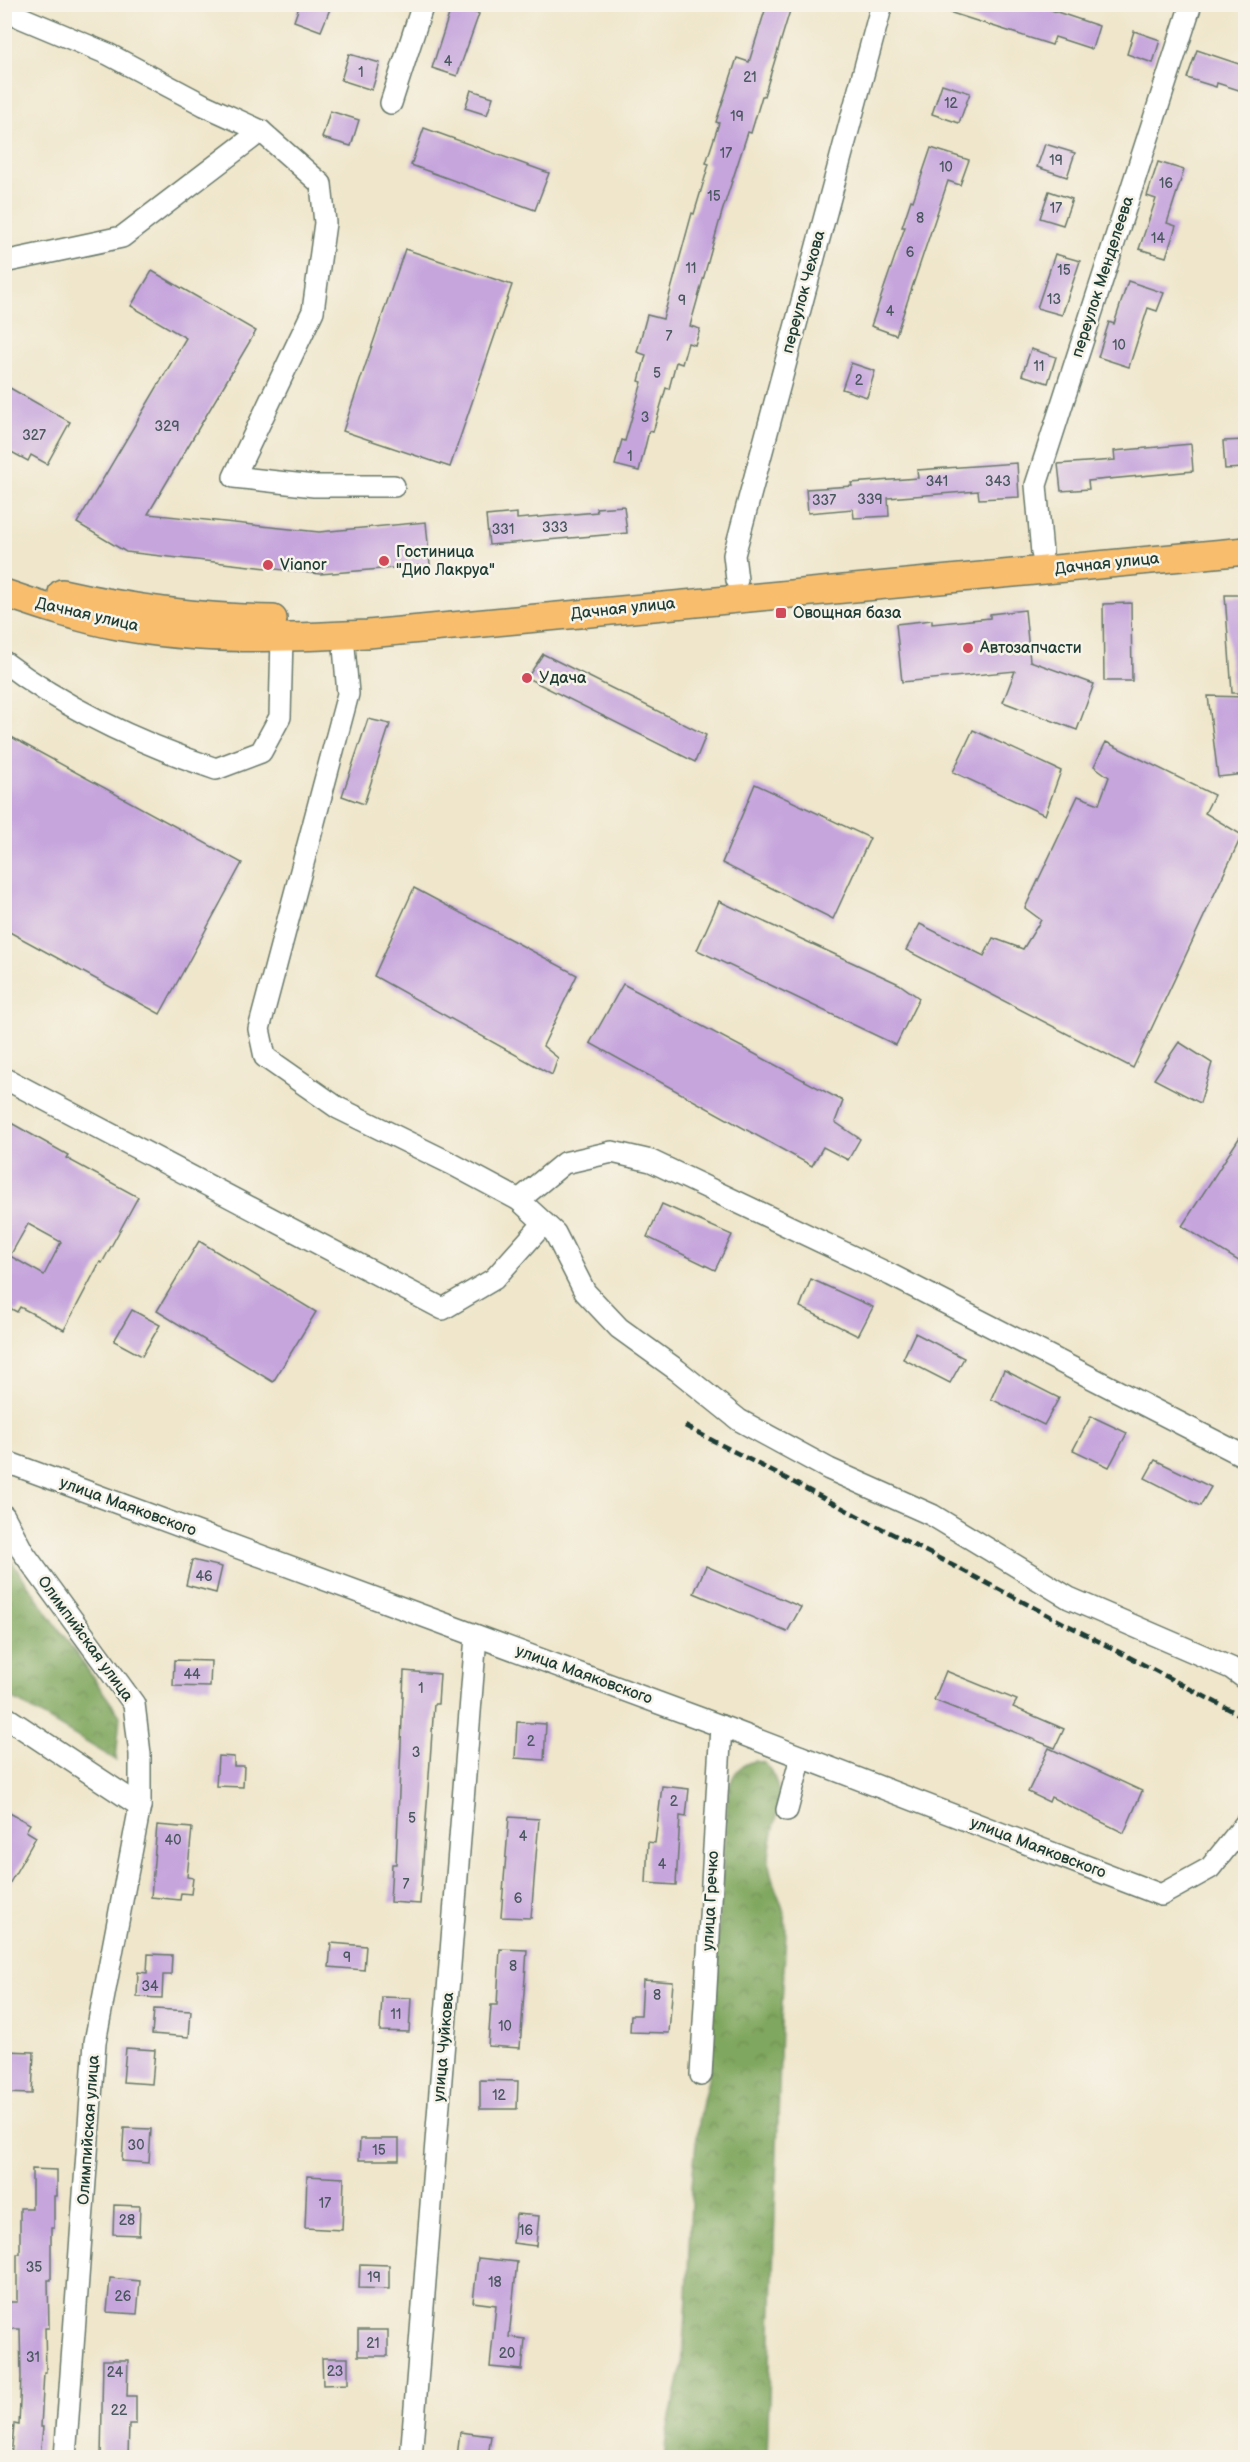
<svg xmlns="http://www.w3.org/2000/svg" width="1250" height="2462" font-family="'Balsamiq Sans',sans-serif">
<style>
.forest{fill:url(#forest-crowns);stroke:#507249;stroke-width:1.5}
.building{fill:#c6a5dd;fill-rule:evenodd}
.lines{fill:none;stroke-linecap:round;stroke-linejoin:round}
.minor-casing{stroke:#687869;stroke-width:24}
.major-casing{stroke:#687869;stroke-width:30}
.minor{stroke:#fff;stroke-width:21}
.major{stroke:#f9be6d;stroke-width:27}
.rail{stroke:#1f3d34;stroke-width:4.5;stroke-dasharray:9 4.5;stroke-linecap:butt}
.poi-dot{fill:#d1495b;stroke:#f7f3e8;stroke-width:2}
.labels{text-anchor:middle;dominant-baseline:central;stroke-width:5;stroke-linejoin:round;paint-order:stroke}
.number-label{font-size:14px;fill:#49575e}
.street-label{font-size:16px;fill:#1f3d34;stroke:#f7f3e8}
.poi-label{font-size:16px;fill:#1f3d34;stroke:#f7f3e8;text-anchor:start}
</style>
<defs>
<pattern id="forest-crowns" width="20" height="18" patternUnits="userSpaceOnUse" patternTransform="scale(1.5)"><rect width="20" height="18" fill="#80a75e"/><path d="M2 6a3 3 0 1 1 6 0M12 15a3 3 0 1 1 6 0" fill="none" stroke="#68894e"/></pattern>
</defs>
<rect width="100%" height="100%" fill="#f7f3e8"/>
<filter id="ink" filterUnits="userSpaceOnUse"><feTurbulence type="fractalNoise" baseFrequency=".0167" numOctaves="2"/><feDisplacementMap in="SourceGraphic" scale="12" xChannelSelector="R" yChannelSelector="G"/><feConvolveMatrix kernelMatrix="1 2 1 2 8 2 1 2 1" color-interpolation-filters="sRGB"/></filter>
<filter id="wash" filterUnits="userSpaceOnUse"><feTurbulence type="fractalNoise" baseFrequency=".008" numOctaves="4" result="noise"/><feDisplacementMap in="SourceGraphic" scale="24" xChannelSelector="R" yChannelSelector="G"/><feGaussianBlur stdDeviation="1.35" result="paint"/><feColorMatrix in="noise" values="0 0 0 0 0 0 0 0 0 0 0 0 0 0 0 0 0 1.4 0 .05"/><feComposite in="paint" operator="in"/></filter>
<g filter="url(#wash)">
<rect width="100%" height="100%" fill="#efe6cb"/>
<g class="forest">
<path d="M4 1546 14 1565 120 1716 116 1760 7 1695 5 1690Z"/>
<path d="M755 1761 765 1763C794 1797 768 1826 769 1863 770 1885 786 1904 786 1928 785 1961 782 1994 781 2027 776 2171 772 2314 767 2457L665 2458C664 2428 678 2393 682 2363 693 2270 684 2169 708 2080L728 1795C731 1778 736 1765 755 1761Z"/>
</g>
<g id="blocks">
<g class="building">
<path d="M300 4H332L321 31 294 21Z"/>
<path d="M767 4H792L764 96H762L751 133 748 132 722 212 690 326 700 329 695 345 688 343 682 364 676 362 669 389 666 388 653 432 649 431 639 471 615 465 622 440 625 441 642 382 639 381 646 355 637 352 647 315 663 319 692 213 694 214 709 164 706 163 719 123 716 122 737 58 749 62Z"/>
<path d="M936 4H1033L1099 26 1092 49 1055 37 1052 45 936 8Z"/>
<path d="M452 5 479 14 457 76 432 68Z"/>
<path d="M1134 31 1160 40 1153 63 1127 54Z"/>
<path d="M1197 50 1245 66V92L1217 83 1216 87 1187 78Z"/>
<path d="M349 54 380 63 372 90 341 80Z"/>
<path d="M942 84 970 93 959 123 932 114Z"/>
<path d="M471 90 493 97 487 115 465 108Z"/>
<path d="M330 111 359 120 351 146 322 138Z"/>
<path d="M424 128 549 173 535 210 411 165Z"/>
<path d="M1045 144 1075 153 1067 177 1037 167Z"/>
<path d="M931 148 969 160 960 185 948 181 896 335 871 326 905 227H902L911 200 913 201Z"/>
<path d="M1158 162 1184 170 1167 223 1176 226 1166 257 1139 249 1156 199 1147 196Z"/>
<path d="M1049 191 1072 199 1063 225 1040 218Z"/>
<path d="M405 249 512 285 450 467 343 431Z"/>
<path d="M1055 254 1080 261 1062 315 1037 308Z"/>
<path d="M152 271 256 331 148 514 319 532 426 522 430 565 320 574 126 552 77 523 186 338 131 306Z"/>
<path d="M1128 281 1164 293 1157 311 1148 308 1129 367 1098 357 1109 322 1114 324Z"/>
<path d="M1031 349 1056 357 1048 383 1022 375Z"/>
<path d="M851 363 875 371 867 397 842 389Z"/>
<path d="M10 388 70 422 47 464 31 455 28 461 4 448V398Z"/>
<path d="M1245 440V468L1225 469 1223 441Z"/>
<path d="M1191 444 1193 471 1088 481 1089 489 1061 491 1058 464 1115 460 1114 451Z"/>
<path d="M1017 463 1019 497 979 499 978 491 888 498 889 516 854 518 853 509 808 513 806 489 852 486 851 483 918 478 917 470Z"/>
<path d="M624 506 627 533 489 545 486 516 517 513V519L597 512 596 508Z"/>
<path d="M1225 595H1245V693H1232Z"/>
<path d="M1131 603 1132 681H1104L1103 604Z"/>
<path d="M1025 610 1030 661 1094 684 1077 730 1003 702 1015 671 902 682 896 624 932 620V624L990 618V614Z"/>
<path d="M543 654 706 735 695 762 527 678Z"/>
<path d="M1208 696 1245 697V774L1218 777Z"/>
<path d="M368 719 390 724 364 804 342 796Z"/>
<path d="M973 730 1061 771 1045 815 953 772Z"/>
<path d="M4 733 242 863 160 1014 4 929Z"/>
<path d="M1106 742 1214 795 1205 813 1242 835 1133 1068 906 950 920 924 984 956 993 938 1023 949 1041 920 1025 908 1078 796 1099 804 1109 777 1094 766Z"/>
<path d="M755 784 870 838 833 919 722 863Z"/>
<path d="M414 888 577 975 543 1046 558 1058 552 1075 374 976Z"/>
<path d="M719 901 899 984 919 998 896 1045 697 950Z"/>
<path d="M623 984 843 1101 835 1122 860 1139 848 1160 823 1147 812 1166 590 1043Z"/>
<path d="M1179 1042 1212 1063 1200 1103 1154 1079Z"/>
<path d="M4 1119 68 1155 66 1158 138 1197 102 1263 100 1262 64 1330 20 1307 17 1312 4 1305ZM28 1224 61 1242 44 1275 10 1256Z"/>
<path d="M1245 1129V1265L1182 1226Z"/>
<path d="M662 1204 732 1235 715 1270 647 1237Z"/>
<path d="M199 1241 316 1312 273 1382 157 1311Z"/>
<path d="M811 1279 873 1307 858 1336 800 1307Z"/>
<path d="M132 1310 160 1325 142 1356 114 1341Z"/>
<path d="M915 1333 964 1358 950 1383 903 1359Z"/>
<path d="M1004 1370 1059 1398 1044 1425 991 1399Z"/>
<path d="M1091 1416 1127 1433 1109 1467 1073 1450Z"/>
<path d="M1155 1460 1211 1487 1200 1506 1145 1478Z"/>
<path d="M192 1560 222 1567 216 1593 186 1585Z"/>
<path d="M706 1566 801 1607 787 1632 694 1593Z"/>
<path d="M174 1660 211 1661 210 1687 173 1686Z"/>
<path d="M404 1671 440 1674 438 1704H434L420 1904 390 1902 392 1864H396Z"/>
<path d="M946 1671 1017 1700 1013 1707 1064 1729 1055 1748 934 1700Z"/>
<path d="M517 1722 546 1724 544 1760 515 1758Z"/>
<path d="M1049 1748 1142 1791 1124 1833 1051 1797 1049 1802 1028 1792Z"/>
<path d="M218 1756 234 1757V1766H244L243 1787 216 1786Z"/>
<path d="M662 1786 689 1789 686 1817 680 1816 676 1885 646 1883 648 1842 655 1843Z"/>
<path d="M4 1810 30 1824 26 1831 36 1837 4 1893Z"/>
<path d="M509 1817 539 1819 531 1918 501 1917Z"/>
<path d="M157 1825 192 1828 187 1877 193 1878 191 1894 181 1893 180 1900 151 1897Z"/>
<path d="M331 1943 366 1946 364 1970 329 1967Z"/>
<path d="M500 1949 527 1950 520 2048 488 2046 491 2005H497Z"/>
<path d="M148 1954 172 1955 171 1975H163L162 1998 137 1997 138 1972 147 1973Z"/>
<path d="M643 1980 673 1982 669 2033 630 2032 631 2015H641Z"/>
<path d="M382 1997 411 1998 409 2032 380 2031Z"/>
<path d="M154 2009 191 2011 189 2037 152 2034Z"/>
<path d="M126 2048 155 2050 152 2084 123 2082Z"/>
<path d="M4 2051 34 2052 32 2094 4 2093Z"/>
<path d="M480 2080 518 2081 517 2109H480Z"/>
<path d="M124 2128 151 2129 149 2163 122 2161Z"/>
<path d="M360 2139H399V2160H359Z"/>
<path d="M32 2169 57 2170V2196H54V2228H51V2280H48L49 2328H45L46 2372H44L41 2427H43L40 2457H11L14 2424 19 2425 21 2377 20 2329H8L7 2302H17V2254H20V2208H32Z"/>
<path d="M307 2176 344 2178 342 2230 305 2228Z"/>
<path d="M114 2205 140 2206 139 2235 113 2234Z"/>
<path d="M516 2214 539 2216 536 2246 513 2243Z"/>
<path d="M478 2258 517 2262 509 2337 525 2339 522 2370 490 2367 496 2305 473 2302Z"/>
<path d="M360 2264 389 2265V2289L359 2288Z"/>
<path d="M110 2278 140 2281 137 2314 107 2312Z"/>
<rect x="358" y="2330" width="30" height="26"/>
<path d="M322 2358H348V2384L323 2385Z"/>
<path d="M103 2360H128L127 2396H136V2424H129L128 2457H101Z"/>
<path d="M460 2432 491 2436 488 2457H457Z"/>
</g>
</g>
</g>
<g filter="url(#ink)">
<use href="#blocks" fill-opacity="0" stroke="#687869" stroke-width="1.5"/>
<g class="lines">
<defs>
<g id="minor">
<path d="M4 8 22 18 108 54 204 105 261 131 321 184 325 223 313 311 234 477 314 486H394"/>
<path d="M391 103 423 4"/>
<path d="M4 262 122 237 261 131"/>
<path d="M1042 553 1036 485 1191 4"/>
<path d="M737 580 734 555 882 4"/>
<path d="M343 635 348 694 259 1029 265 1057 338 1108 452 1164 519 1200 555 1233 585 1292 619 1328 677 1370 739 1420 829 1469 932 1515 1069 1598 1231 1668 1246 1679"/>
<path d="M4 662C67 710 142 744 216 769L261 752 280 717 282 637"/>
<path d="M4 1078 443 1309 494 1279 544 1223"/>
<path d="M519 1200 564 1163 612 1152 651 1161 891 1275 1246 1457"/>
<path d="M4 1461 721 1726 1161 1895 1210 1868 1246 1823"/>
<path d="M4 1516 23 1552 134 1704 140 1754V1806L95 2042 65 2458"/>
<path d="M4 1716 140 1806"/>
<path d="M787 1810 801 1757"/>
<path d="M701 2075 721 1726"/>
<path d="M411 2458 476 1636"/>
</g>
<g id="major">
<path d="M4 593C42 606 80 619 118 626 201 642 285 638 368 634L1246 551"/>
<path d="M62 593C133 609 200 618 273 619"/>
</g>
</defs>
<use href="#minor" class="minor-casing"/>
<use href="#major" class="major-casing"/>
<use href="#minor" class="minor"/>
<use href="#major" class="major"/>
<path class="rail" d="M685 1426 1246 1718"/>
</g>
</g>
<g class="poi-dot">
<circle cx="384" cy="561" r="6"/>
<circle cx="268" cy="565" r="6"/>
<rect x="775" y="607" width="12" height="12" rx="3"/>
<circle cx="968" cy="648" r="6"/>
<circle cx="527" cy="678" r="6"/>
</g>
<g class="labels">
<g class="number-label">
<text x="448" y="61">4</text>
<text x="361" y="72">1</text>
<text x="750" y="77">21</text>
<text x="951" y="103">12</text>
<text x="737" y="116">19</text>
<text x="726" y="153">17</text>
<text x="1056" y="160">19</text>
<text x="946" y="167">10</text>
<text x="1166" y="183">16</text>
<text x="714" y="196">15</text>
<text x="1056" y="208">17</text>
<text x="920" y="218">8</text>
<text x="1158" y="238">14</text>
<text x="910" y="252">6</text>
<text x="691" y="268">11</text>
<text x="1064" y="270">15</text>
<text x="1054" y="299">13</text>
<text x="682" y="300">9</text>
<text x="890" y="311">4</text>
<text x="669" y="336">7</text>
<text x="1119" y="345">10</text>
<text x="1039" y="366">11</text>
<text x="657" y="373">5</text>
<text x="859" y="380">2</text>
<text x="645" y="417">3</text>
<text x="167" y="426">329</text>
<text x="34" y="435">327</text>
<text x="630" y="456">1</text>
<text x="937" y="481">341</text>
<text x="998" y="481">343</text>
<text x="870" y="499">339</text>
<text x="824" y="500">337</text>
<text x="555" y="527">333</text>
<text x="503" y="529">331</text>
<text x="204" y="1576">46</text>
<text x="192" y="1674">44</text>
<text x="421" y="1688">1</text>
<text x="531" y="1741">2</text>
<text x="416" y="1752">3</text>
<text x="674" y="1801">2</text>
<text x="412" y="1818">5</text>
<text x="523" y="1836">4</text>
<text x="173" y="1840">40</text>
<text x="662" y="1864">4</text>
<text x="406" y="1884">7</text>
<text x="518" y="1898">6</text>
<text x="347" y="1957">9</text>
<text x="513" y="1966">8</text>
<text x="150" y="1986">34</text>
<text x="657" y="1995">8</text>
<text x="396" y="2014">11</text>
<text x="505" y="2026">10</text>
<text x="499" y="2095">12</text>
<text x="136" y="2145">30</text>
<text x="379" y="2150">15</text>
<text x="325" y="2203">17</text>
<text x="127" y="2220">28</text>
<text x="526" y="2230">16</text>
<text x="34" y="2267">35</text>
<text x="374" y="2277">19</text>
<text x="495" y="2282">18</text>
<text x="123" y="2296">26</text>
<text x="373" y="2343">21</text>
<text x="507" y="2353">20</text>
<text x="33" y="2357">31</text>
<text x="335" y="2371">23</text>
<text x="115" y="2372">24</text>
<text x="119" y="2410">22</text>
</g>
<g class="street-label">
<text transform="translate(1103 277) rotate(-72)">переулок Менделеева</text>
<text transform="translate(804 292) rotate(-75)">переулок Чехова</text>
<text transform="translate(1107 564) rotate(-6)">Дачная улица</text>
<text transform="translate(623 609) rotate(-6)">Дачная улица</text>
<text transform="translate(87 615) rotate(13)">Дачная улица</text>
<text transform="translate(128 1507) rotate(20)">улица Маяковского</text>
<text transform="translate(85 1639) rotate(54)">Олимпийская улица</text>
<text transform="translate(584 1675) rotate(20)">улица Маяковского</text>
<text transform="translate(1038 1848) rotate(21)">улица Маяковского</text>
<text transform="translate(711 1901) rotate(-87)">улица Гречко</text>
<text transform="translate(444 2047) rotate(-85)">улица Чуйкова</text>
<text transform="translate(89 2130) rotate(-86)">Олимпийская улица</text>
</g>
<g class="poi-label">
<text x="396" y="552">Гостиница<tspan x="396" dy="18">"Дио Лакруа"</tspan></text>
<text x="280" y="565">Vianor</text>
<text x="793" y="613">Овощная база</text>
<text x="980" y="648">Автозапчасти</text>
<text x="539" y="678">Удача</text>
</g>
</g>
<rect width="1250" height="2462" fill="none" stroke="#f7f3e8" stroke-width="24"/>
</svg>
